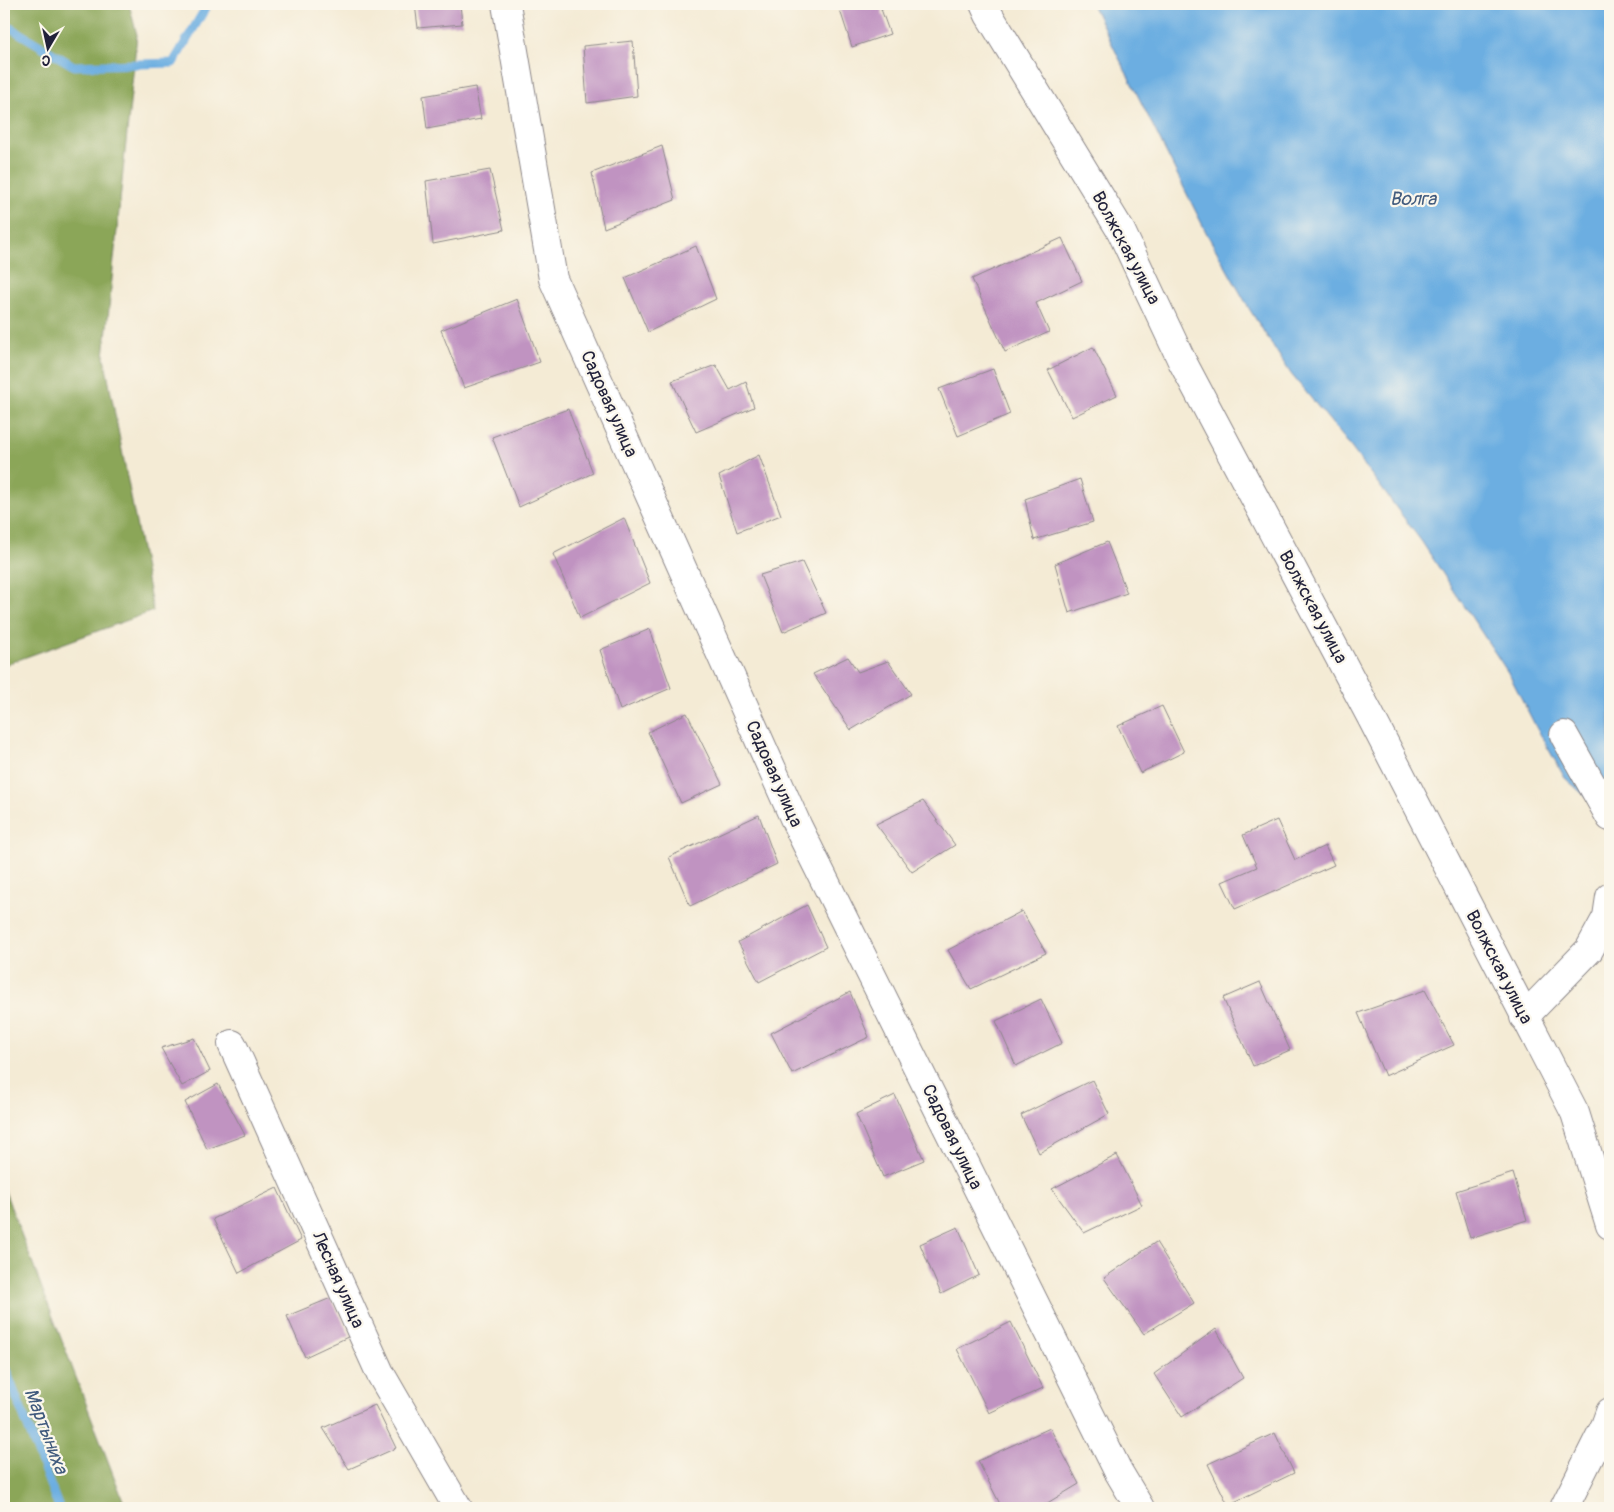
<svg xmlns="http://www.w3.org/2000/svg" width="1614" height="1512" font-family="Pangolin,sans-serif">
<style>
.forest{fill:#8ba659;stroke:#56644a}
.water{fill:#6caee1;stroke:#47688e}
.lines{fill:none;stroke-linecap:round;stroke-linejoin:round}
.stream{stroke:#6caee1;stroke-width:9}
.building{fill:#c093c1}
.minor-casing{stroke:#8b8688;stroke-width:30}
.minor{stroke:#fff;stroke-width:28}
.labels{text-anchor:middle;dominant-baseline:central;stroke-width:4.5;stroke-linejoin:round;paint-order:stroke}
.street-label{font-size:18px;fill:#22223b;stroke:#fbf7ec}
.water-label{font-size:19px;font-style:italic;fill:#405a7d;stroke:#fbf7ec}
</style>
<rect width="100%" height="100%" fill="#fbf7ec"/>
<filter id="ink" filterUnits="userSpaceOnUse"><feTurbulence type="fractalNoise" baseFrequency=".02" numOctaves="2"/><feDisplacementMap in="SourceGraphic" scale="10" xChannelSelector="R" yChannelSelector="G"/><feConvolveMatrix kernelMatrix="1 2 1 2 8 2 1 2 1" color-interpolation-filters="sRGB"/></filter>
<filter id="wash" filterUnits="userSpaceOnUse"><feTurbulence type="fractalNoise" baseFrequency=".0096" numOctaves="4" result="noise"/><feDisplacementMap in="SourceGraphic" scale="20" xChannelSelector="R" yChannelSelector="G"/><feGaussianBlur stdDeviation="1.12" result="paint"/><feColorMatrix in="noise" values="0 0 0 0 0 0 0 0 0 0 0 0 0 0 0 0 0 1.4 0 .05"/><feComposite in="paint" operator="in"/></filter>
<g filter="url(#wash)">
<rect width="100%" height="100%" fill="#f4ebd5"/>
<g class="forest">
<path d="M4 4H129L137 35 104 357 153 611 4 665Z"/>
<path d="M4 1189 126 1508H4Z"/>
</g>
<path class="water" d="M1092 4H1610V808L1591 801 1565 778 1536 727 1509 674 1422 542 1344 438 1291 374 1250 310 1207 234Z"/>
<g class="lines">
<g class="stream">
<path d="M4 24 74 66 173 63 208 4"/>
<path d="M4 1365 59 1508"/>
</g>
</g>
<g id="blocks">
<g class="building">
<path d="M415 4H460L462 24 418 28Z"/>
<path d="M838 4H896L881 9 890 34 852 47Z"/>
<path d="M633 41 637 96 587 103 583 46Z"/>
<path d="M475 87 481 119 427 129 423 96Z"/>
<path d="M662 146 675 200 604 228 592 173Z"/>
<path d="M490 170 504 230 433 244 426 181Z"/>
<path d="M1062 238 1082 281 1036 303 1049 332 1005 352 972 279Z"/>
<path d="M696 246 716 299 648 332 625 278Z"/>
<path d="M517 299 540 362 464 388 441 330Z"/>
<path d="M1093 347 1117 395 1072 417 1048 370Z"/>
<path d="M716 365 730 390 746 382 754 407 696 432 672 381Z"/>
<path d="M993 369 1010 414 958 436 939 389Z"/>
<path d="M568 409 593 473 519 507 492 437Z"/>
<path d="M759 455 781 515 737 532 719 476Z"/>
<path d="M1080 479 1093 522 1034 540 1025 499Z"/>
<path d="M624 518 650 583 580 618 553 554Z"/>
<path d="M1107 542 1127 593 1069 613 1055 564Z"/>
<path d="M802 562 826 613 783 632 760 575Z"/>
<path d="M650 629 671 688 620 710 600 650Z"/>
<path d="M848 657 858 672 888 661 911 694 851 730 813 674Z"/>
<path d="M1162 706 1184 752 1140 773 1118 726Z"/>
<path d="M687 713 722 784 681 803 648 732Z"/>
<path d="M923 801 955 845 912 872 876 824Z"/>
<path d="M759 815 777 864 690 906 669 857Z"/>
<path d="M1277 820 1295 860 1325 846 1334 865 1235 909 1222 882 1257 867 1243 835Z"/>
<path d="M807 905 826 947 759 982 738 942Z"/>
<path d="M1022 911 1046 953 971 989 948 950Z"/>
<path d="M1260 982 1290 1050 1253 1066 1223 998Z"/>
<path d="M1425 990 1454 1045 1385 1076 1358 1013Z"/>
<path d="M850 992 869 1037 792 1074 771 1033Z"/>
<path d="M1041 999 1062 1043 1016 1066 996 1021Z"/>
<path d="M194 1038 210 1071 182 1086 161 1048Z"/>
<path d="M1092 1080 1109 1114 1039 1153 1021 1115Z"/>
<path d="M218 1084 245 1135 207 1149 185 1102Z"/>
<path d="M895 1095 924 1160 883 1177 856 1114Z"/>
<path d="M1117 1155 1142 1205 1084 1233 1052 1189Z"/>
<path d="M1513 1173 1527 1220 1470 1238 1456 1191Z"/>
<path d="M277 1188 301 1240 239 1273 213 1219Z"/>
<path d="M958 1227 979 1275 941 1294 920 1244Z"/>
<path d="M1156 1242 1194 1303 1144 1334 1104 1278Z"/>
<path d="M331 1298 350 1336 305 1357 287 1316Z"/>
<path d="M1011 1322 1043 1388 989 1413 957 1349Z"/>
<path d="M1216 1329 1243 1378 1182 1417 1154 1374Z"/>
<path d="M375 1405 396 1448 349 1469 323 1428Z"/>
<path d="M1050 1428 1079 1484 1039 1508H1002L978 1461Z"/>
<path d="M1275 1433 1294 1473 1228 1505 1208 1464Z"/>
</g>
</g>
</g>
<g filter="url(#ink)">
<use href="#blocks" fill-opacity="0" stroke="#8b8688" stroke-width="1"/>
<g class="lines">
<defs>
<g id="minor">
<path d="M506 4 553 279 798 827 1118 1471 1140 1508"/>
<path d="M984 4 989 15 1121 231 1182 361 1371 717 1575 1113 1610 1225"/>
<path d="M1564 735 1610 817"/>
<path d="M1524 1017 1589 950 1607 917 1610 897"/>
<path d="M232 1044 380 1373 458 1508"/>
<path d="M1564 1508 1605 1426 1610 1412"/>
</g>
</defs>
<use href="#minor" class="minor-casing"/>
<use href="#minor" class="minor"/>
</g>
</g>
<g class="labels">
<g class="street-label">
<text transform="translate(1126 248) rotate(62)">Волжская улица</text>
<text transform="translate(609 404) rotate(66)">Садовая улица</text>
<text transform="translate(1313 607) rotate(62)">Волжская улица</text>
<text transform="translate(774 774) rotate(66)">Садовая улица</text>
<text transform="translate(1499 967) rotate(63)">Волжская улица</text>
<text transform="translate(952 1137) rotate(64)">Садовая улица</text>
<text transform="translate(338 1280) rotate(66)">Лесная улица</text>
</g>
<g class="water-label">
<text x="1413" y="199">Волга</text>
<text transform="translate(46 1431) rotate(69)">Мартыниха</text>
</g>
</g>
<rect width="1614" height="1512" fill="none" stroke="#fbf7ec" stroke-width="20"/>
<g transform="translate(48 48) rotate(189)" stroke="#fbf7ec" stroke-width="4" paint-order="stroke">
<path d="M0-4L9 19L0 12L-9 19Z" fill="#22223b"/>
<text y="-8" font-size="14" font-weight="bold" text-anchor="middle" fill="#22223b">С</text>
</g>
</svg>
